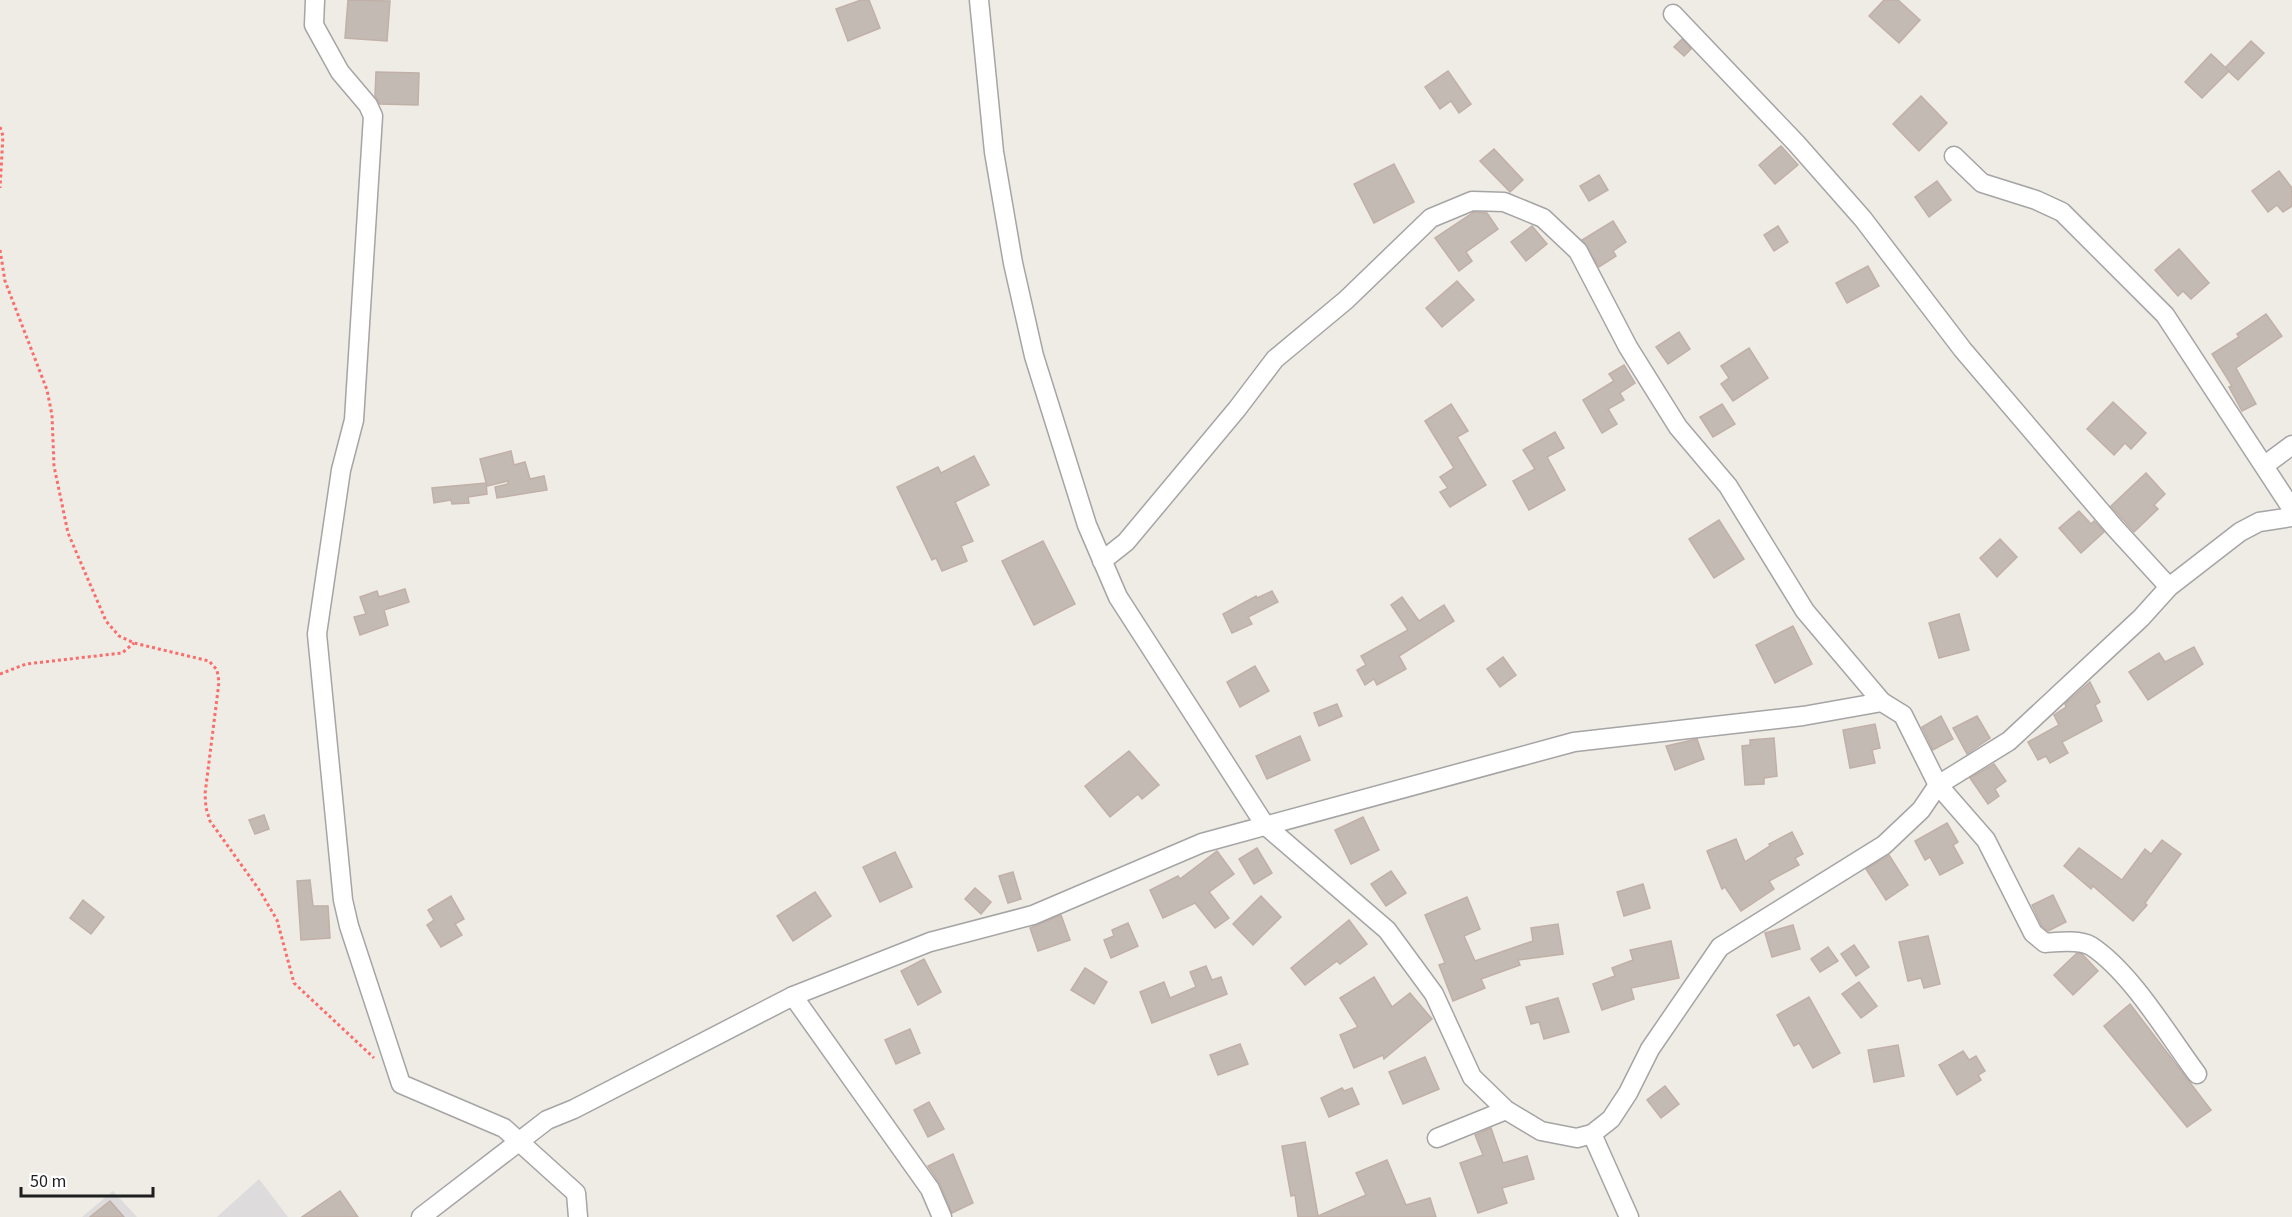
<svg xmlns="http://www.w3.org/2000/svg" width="2292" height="1217" font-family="'Source Sans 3',sans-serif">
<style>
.residential{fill:#dddbdc}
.building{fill:#c4bab4;stroke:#c1b0a7;stroke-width:1.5}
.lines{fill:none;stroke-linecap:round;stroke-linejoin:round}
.street-casing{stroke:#a5a5a5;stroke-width:21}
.path{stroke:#f96e6c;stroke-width:3;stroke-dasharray:3 3;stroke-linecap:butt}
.street{stroke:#fff;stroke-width:18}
</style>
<rect width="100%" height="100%" fill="#efebe5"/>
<g class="residential">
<path d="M259 1179 288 1217H217Z"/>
<path d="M113 1191 137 1217H82Z"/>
</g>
<g class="building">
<path d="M348 0 390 1 387 41 345 38Z"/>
<path d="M861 0H869L880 28 848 41 836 9Z"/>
<path d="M1884 0H1898L1920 20 1899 43 1869 16Z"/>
<path d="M1682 39 1691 49 1684 56 1674 47Z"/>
<path d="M2251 41 2264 53 2238 80 2225 68Z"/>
<path d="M2211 54 2229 71 2202 98 2185 82Z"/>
<path d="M1448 71 1471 104 1459 113 1451 101 1440 109 1425 87Z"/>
<path d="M376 72 419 73 418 105 380 104 375 96Z"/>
<path d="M1921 96 1947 123 1919 151 1893 124Z"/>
<path d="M1781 146 1798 165 1775 184 1759 165Z"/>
<path d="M1494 149 1523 180 1510 192 1480 161Z"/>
<path d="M1394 164 1414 202 1374 223 1354 184Z"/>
<path d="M2279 171 2292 188V206L2283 212 2277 205 2268 212 2252 191Z"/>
<path d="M1599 175 1608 190 1589 201 1580 186Z"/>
<path d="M1937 181 1951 200 1929 217 1915 197Z"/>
<path d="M1474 212 1487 213 1498 229 1466 252 1472 261 1459 271 1435 238Z"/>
<path d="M1613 221 1626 242 1613 251 1616 256 1599 267 1582 240Z"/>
<path d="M1532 226 1547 244 1526 261 1511 242Z"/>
<path d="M1778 226 1788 242 1774 251 1764 235Z"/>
<path d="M2179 249 2209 283 2191 299 2183 291 2178 296 2155 270Z"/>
<path d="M1868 266 1879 286 1847 303 1836 283Z"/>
<path d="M1457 281 1474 300 1442 327 1426 308Z"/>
<path d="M2266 314 2282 336 2236 368 2256 404 2242 411 2229 387 2232 386 2212 354 2239 337 2237 334Z"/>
<path d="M1679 332 1690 349 1668 364 1656 347Z"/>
<path d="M1749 348 1768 378 1733 401 1721 384 1729 378 1721 366Z"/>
<path d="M1624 365 1635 383 1620 393 1624 400 1608 409 1617 424 1602 433 1583 400 1614 381 1609 374Z"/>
<path d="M2113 402 2146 433 2131 449 2125 443 2114 455 2087 429Z"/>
<path d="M1451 404 1468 431 1457 437 1486 485 1450 507 1440 492 1448 488 1440 477 1454 468 1425 421Z"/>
<path d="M1722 404 1735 424 1713 437 1700 417Z"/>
<path d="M1555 432 1564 448 1547 457 1565 490 1529 510 1513 481 1535 469 1523 450Z"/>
<path d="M511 451 514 465 525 462 530 479 544 476 547 490 497 498 495 487 508 484V481L487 486 480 459Z"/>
<path d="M974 456 989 485 955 502 973 541 961 546 967 561 942 571 936 558 932 560 897 487 938 467 941 473Z"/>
<path d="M2146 473 2165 494 2154 505 2158 509 2134 532 2111 506Z"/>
<path d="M486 483 487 494 468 497 469 503 452 504 451 500 434 503 432 488Z"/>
<path d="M2079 511 2091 524 2094 521 2104 532 2081 553 2059 528Z"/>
<path d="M1719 520 1744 559 1714 578 1689 539Z"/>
<path d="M2000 539 2017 557 1997 577 1980 558Z"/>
<path d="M1043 541 1075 604 1034 625 1002 561Z"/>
<path d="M405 589 409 602 384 610 388 625 360 635 354 617 366 614 360 597 377 591 379 597Z"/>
<path d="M1272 591 1278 602 1248 617 1252 624 1232 633 1223 614 1256 596 1257 598Z"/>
<path d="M1402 597 1419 621 1444 605 1454 621 1399 656 1406 669 1377 685 1374 679 1365 685 1357 670 1366 665 1361 656 1408 630 1391 605Z"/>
<path d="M1959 614 1969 650 1939 658 1929 623Z"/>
<path d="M1793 626 1812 664 1775 683 1756 645Z"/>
<path d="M2194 647 2203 664 2148 700 2129 672 2159 653 2165 662Z"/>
<path d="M1503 657 1516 675 1500 687 1487 669Z"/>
<path d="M1255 666 1269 691 1240 707 1227 682Z"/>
<path d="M2090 682 2100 702 2095 705 2102 721 2062 742 2068 753 2050 763 2046 756 2038 760 2028 742 2059 725 2054 715 2066 707 2065 704Z"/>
<path d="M1337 704 1342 716 1319 726 1314 713Z"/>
<path d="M1941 716 1953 739 1933 750 1922 727Z"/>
<path d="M1977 716 1990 738 1967 754 1953 728Z"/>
<path d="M1875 724 1880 748 1872 750 1875 763 1850 768 1843 730Z"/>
<path d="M1300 736 1310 760 1267 779 1256 756Z"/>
<path d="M1774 738 1777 776 1764 778V784L1745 785 1742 746 1750 745V740Z"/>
<path d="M1697 739 1704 759 1675 770 1666 746Z"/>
<path d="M1129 751 1159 785 1142 799 1138 794 1110 817 1085 786Z"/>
<path d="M1994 764 2006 781 1995 789 1999 796 1988 804 1970 778Z"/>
<path d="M264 815 269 829 255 834 249 820Z"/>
<path d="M1363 817 1379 850 1351 864 1335 830Z"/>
<path d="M1947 823 1958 842 1953 845 1963 863 1940 875 1930 857 1925 860 1915 841Z"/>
<path d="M1792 832 1803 854 1795 858 1799 865 1769 881 1774 889 1741 911 1725 887 1722 889 1707 851 1736 839 1745 862 1770 846 1769 844Z"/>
<path d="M2162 840 2181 854 2145 903 2147 905 2133 921 2093 886 2091 889 2064 866 2079 848 2122 880 2145 849 2151 854Z"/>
<path d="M1257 848 1272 873 1254 884 1239 859Z"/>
<path d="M1217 851 1234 874 1209 892 1229 918 1215 928 1195 903 1163 918 1150 890 1178 876 1180 879Z"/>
<path d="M895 852 912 887 880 902 863 867Z"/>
<path d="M1889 855 1908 885 1886 900 1866 869Z"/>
<path d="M1391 871 1406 893 1386 906 1371 884Z"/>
<path d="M1013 872 1021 899 1008 903 999 876Z"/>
<path d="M310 880 313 906H328L330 938 301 940 297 881Z"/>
<path d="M1643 884 1650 908 1624 916 1617 892Z"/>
<path d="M975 888 991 902 981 914 965 899Z"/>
<path d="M815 892 831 916 793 941 777 916Z"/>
<path d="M2053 895 2066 922 2048 931 2042 926 2032 905Z"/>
<path d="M451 896 464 919 455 924 462 935 441 947 427 925 434 920 428 910Z"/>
<path d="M1261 896 1281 917 1253 945 1233 924Z"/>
<path d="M1467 897 1480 929 1464 936 1475 961 1533 941 1531 928 1558 924 1563 954 1518 960 1520 965 1481 979 1485 988 1453 1001 1439 965 1445 963 1425 915Z"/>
<path d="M83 900 104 917 91 934 70 918Z"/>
<path d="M1061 915 1070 940 1038 951 1030 928Z"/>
<path d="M1349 920 1367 944 1340 964 1337 961 1305 985 1291 968Z"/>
<path d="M1128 923 1138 946 1111 958 1104 940 1114 936 1112 930Z"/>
<path d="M1793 925 1800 949 1772 957 1765 933Z"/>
<path d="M1928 936 1940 984 1924 988 1921 978 1908 981 1899 942Z"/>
<path d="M1671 941 1679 978 1631 988 1634 999 1602 1010 1593 984 1615 976 1612 968 1633 960 1630 950Z"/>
<path d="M1854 945 1869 967 1856 976 1841 954Z"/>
<path d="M1828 947 1838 961 1820 972 1811 959Z"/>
<path d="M2077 953 2082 954 2098 971 2073 995 2054 975Z"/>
<path d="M924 959 941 992 918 1005 901 971Z"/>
<path d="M1206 966 1212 980 1221 977 1227 994 1152 1023 1140 992 1164 982 1170 998 1196 987 1190 972Z"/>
<path d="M1085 968 1107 982 1094 1004 1071 990Z"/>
<path d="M1374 977 1392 1007 1410 993 1432 1019 1384 1059 1383 1055 1354 1068 1340 1035 1358 1027 1340 998Z"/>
<path d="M1859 982 1877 1006 1861 1018 1842 994Z"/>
<path d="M1809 997 1840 1053 1813 1068 1799 1043 1794 1046 1777 1015Z"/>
<path d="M1558 998 1569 1032 1544 1039 1539 1022 1531 1024 1526 1007Z"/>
<path d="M2130 1004 2211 1110 2187 1127 2104 1026Z"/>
<path d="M910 1029 920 1053 896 1064 885 1040Z"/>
<path d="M1240 1044 1248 1064 1218 1075 1210 1055Z"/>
<path d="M1898 1045 1904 1076 1874 1082 1868 1050Z"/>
<path d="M1963 1051 1969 1060 1976 1056 1985 1071 1978 1075 1981 1080 1957 1095 1939 1065Z"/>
<path d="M1425 1057 1439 1089 1403 1104 1389 1072Z"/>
<path d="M1665 1086 1679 1104 1661 1118 1647 1100Z"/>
<path d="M1342 1088 1344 1091 1352 1088 1359 1104 1329 1117 1321 1098Z"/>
<path d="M929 1102 944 1129 928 1137 914 1110Z"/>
<path d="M1491 1128 1503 1163 1527 1156 1534 1179 1502 1188 1507 1203 1478 1213 1460 1163 1483 1155 1475 1135Z"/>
<path d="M1305 1142 1318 1216 1366 1195 1356 1173 1387 1160 1406 1205 1430 1198 1436 1217H1298L1295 1195 1291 1196 1282 1146Z"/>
<path d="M953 1154 973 1203 952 1213 940 1184 928 1166Z"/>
<path d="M340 1191 358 1217H302Z"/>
<path d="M110 1201 124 1217H90Z"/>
</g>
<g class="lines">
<defs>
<g id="street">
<path d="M315 0 314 25 340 72 368 105 373 116 354 420 341 470 317 634 343 900 349 926 401 1084 504 1128 576 1193 578 1217"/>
<path d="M979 0 994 152 1013 263 1034 356 1087 525 1118 597 1265 825 1387 930 1434 994 1472 1077 1506 1110 1541 1131 1577 1138 1592 1134 1611 1119 1628 1093 1650 1049 1720 947 1884 845 1921 810 1938 785 2009 741 2141 618 2169 587 2240 532 2259 522 2292 517"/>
<path d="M1673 14 1796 143 1863 219 1963 350 2115 528 2169 587"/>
<path d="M1954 156 1982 183 2036 200 2062 212 2165 315 2292 509"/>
<path d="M2265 465 2292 445"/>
<path d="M1102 561 1126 542 1237 409 1275 359 1346 300 1431 218 1472 201 1504 202 1543 218 1578 251 1628 347 1678 427 1728 486 1805 611 1882 702"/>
<path d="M793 996 930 1189 942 1217"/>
<path d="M1592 1134 1629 1217"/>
<path d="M1437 1138 1506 1110"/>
<path d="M421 1217 547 1120 574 1109 793 996 930 942 1033 915 1202 843 1574 742 1803 716 1882 702 1903 715 1938 785 1986 840 2033 933 2045 943C2058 942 2079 939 2091 946 2131 972 2168 1035 2197 1074"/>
</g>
</defs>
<use href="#street" class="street-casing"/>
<g class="path">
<path d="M0 127 3 136 0 188"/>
<path d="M0 250 5 281 47 390 52 415 54 466 68 533 106 621 119 636 134 643 209 661 217 670 219 682 205 794 206 808 210 821 260 891 277 920 294 983 374 1058"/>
<path d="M0 674 26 664 122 653 134 643"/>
</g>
<use href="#street" class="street"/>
</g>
<path d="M21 1187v9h132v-9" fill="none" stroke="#1e1e1e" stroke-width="3"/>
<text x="30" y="1187" font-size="18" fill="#1e1e1e" stroke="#ffffff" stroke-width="4.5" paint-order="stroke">50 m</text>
</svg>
